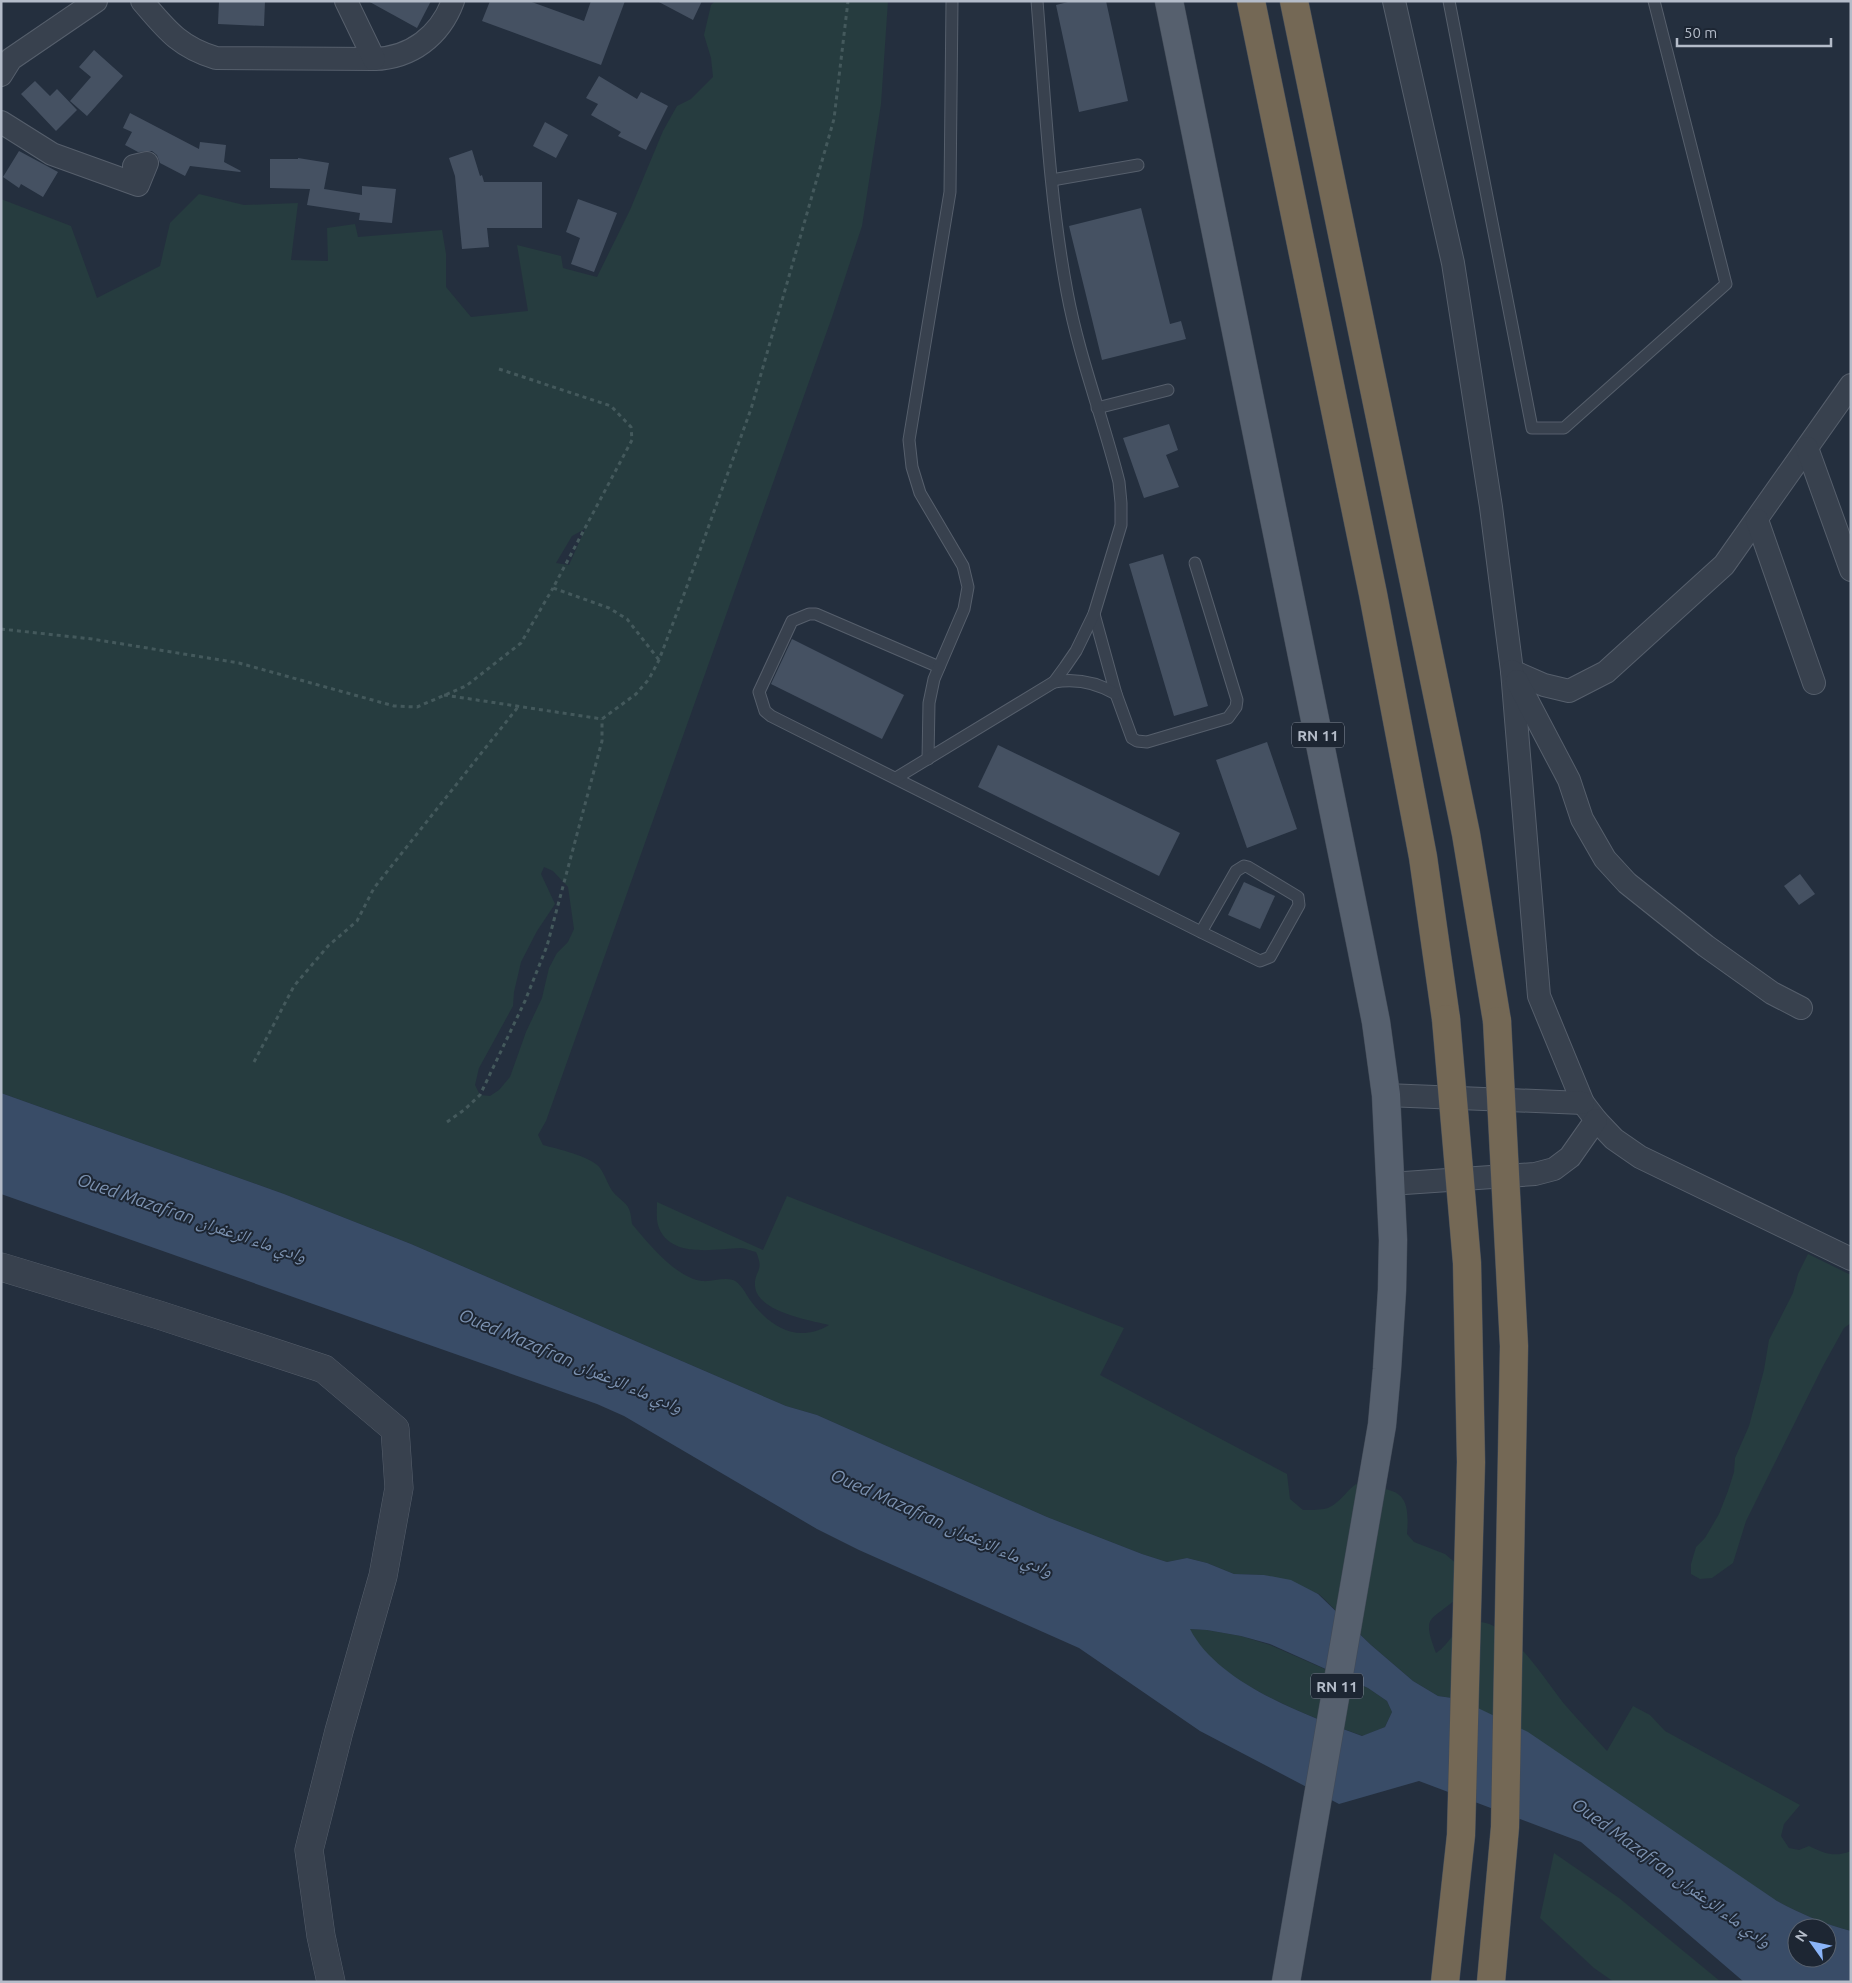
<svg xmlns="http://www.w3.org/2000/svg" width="1852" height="1983" font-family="Ubuntu,'Noto Naskh Arabic',sans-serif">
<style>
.green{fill:#263c3f;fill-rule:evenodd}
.water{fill:#394c67;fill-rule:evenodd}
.building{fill:#455162}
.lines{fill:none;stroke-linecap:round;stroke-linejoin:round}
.service-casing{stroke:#565f6c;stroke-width:13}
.minor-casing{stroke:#565f6c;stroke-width:24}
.tertiary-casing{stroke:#565f6c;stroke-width:29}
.primary-casing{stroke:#414a57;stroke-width:29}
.motorway-casing{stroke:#434c59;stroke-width:29}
.path{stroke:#44595c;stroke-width:3;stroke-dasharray:4 4;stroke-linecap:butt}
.service{stroke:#38414e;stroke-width:11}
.minor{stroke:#38414e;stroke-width:22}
.tertiary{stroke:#38414e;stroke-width:28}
.primary{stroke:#56606e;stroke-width:28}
.motorway{stroke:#746855;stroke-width:28}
.motorway-bridge-casing{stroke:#434c59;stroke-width:29;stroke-linecap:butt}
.motorway-bridge{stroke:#746855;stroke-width:28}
.labels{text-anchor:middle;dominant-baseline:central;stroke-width:4;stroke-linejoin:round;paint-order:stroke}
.shield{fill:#1d2633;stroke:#878f9c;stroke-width:1}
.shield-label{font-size:15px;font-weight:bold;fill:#b4bcc9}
.water-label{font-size:18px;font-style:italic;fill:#7c92b1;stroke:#1d2633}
</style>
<rect width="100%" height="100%" fill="#242f3e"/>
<g class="green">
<path d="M715 1H888L881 104 862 226 832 317 546 1121 538 1135 543 1145C557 1149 591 1156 600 1168 605 1175 608 1185 613 1192 626 1206 630 1202 632 1224 648 1243 676 1278 702 1281 712 1282 723 1277 733 1280 740 1282 746 1294 750 1300 770 1327 797 1344 829 1325 810 1320 757 1312 755 1286 754 1270 765 1272 756 1252 751 1251 745 1248 741 1248 715 1249 668 1259 658 1225 656 1218 657 1209 657 1202L763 1250 787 1196 1124 1328 1100 1375 1287 1474 1290 1499 1303 1510C1310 1510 1317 1510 1324 1509 1337 1507 1346 1491 1356 1484 1396 1491 1411 1487 1407 1534L1414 1542 1445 1554 1458 1565 1457 1598C1431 1622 1421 1614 1436 1653 1452 1643 1454 1624 1477 1622 1508 1619 1547 1683 1566 1706 1579 1721 1593 1736 1607 1751L1633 1706 1650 1715 1665 1731 1800 1805 1784 1824 1781 1836 1789 1848 1799 1850 1809 1846C1824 1853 1834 1858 1851 1851V1931C1824 1924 1801 1914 1777 1901L1459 1699 1438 1696 1413 1681 1371 1645 1319 1594 1264 1575 1234 1574 1207 1563 1187 1558 1167 1562 1142 1554 1047 1517 817 1415 786 1406 411 1244 284 1194 1 1093V199L71 226 97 298 160 266 170 223 199 194 244 205 298 203 291 260 328 261 327 228 355 224 358 237 442 230 446 254V287L471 317 528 311 517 245 561 256 563 268 597 277 630 210 663 131 677 106 691 99 713 77 711 58 704 35 711 5ZM585 529 569 565 556 563 572 536ZM544 867 553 871 568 887 574 929 568 942 557 953 549 968 542 998 526 1032 510 1077 499 1090 490 1096 480 1095 475 1085 479 1068 513 1006 514 992 521 962 537 931 555 904 541 874Z"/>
<path d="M1808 1254 1851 1275V1323L1844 1328 1823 1366 1746 1521 1733 1563 1712 1578 1700 1579 1691 1574V1564L1696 1547 1705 1538 1719 1514 1728 1491 1734 1472 1735 1458 1749 1426 1764 1370 1769 1340 1793 1293 1798 1274Z"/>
<path d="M1189 1629 1207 1630 1241 1636 1270 1645 1368 1688 1387 1701 1392 1712 1385 1727 1363 1736C1313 1718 1236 1689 1202 1649 1197 1643 1193 1636 1189 1629Z"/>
<path d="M1554 1853 1619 1898 1721 1982H1614L1594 1968 1540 1918Z"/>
</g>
<path class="water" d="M1 1093 284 1194 411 1244 786 1406 817 1415 1047 1517 1142 1554 1167 1562 1187 1558 1207 1563 1234 1574 1264 1575 1291 1580 1318 1594 1371 1645 1413 1681 1438 1696 1459 1699 1528 1732 1777 1901C1801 1914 1824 1924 1851 1931V1982H1744L1581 1842 1419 1781 1339 1804 1200 1731 1079 1648 859 1550 817 1529 624 1416 597 1404 1 1194ZM1190 1629 1207 1630 1241 1636 1270 1644 1368 1688 1387 1701 1392 1712 1385 1727 1362 1736C1308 1716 1218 1684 1190 1629ZM1797 1928H1827V1958H1797Z"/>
<g class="building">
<path d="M219 1H265L264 26 218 24Z"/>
<path d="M368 1H431L417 28Z"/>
<path d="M490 1H529L584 21 591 1H625L601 65 482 21Z"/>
<path d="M657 1H702L693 20Z"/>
<path d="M1072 1H1106L1128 101 1079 112 1056 5Z"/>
<path d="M94 50 123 76 87 116 70 101 91 77 79 67Z"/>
<path d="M599 76 637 99 641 92 668 106 646 150 618 136 621 132 591 115 598 104 586 98Z"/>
<path d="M35 81 50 96 57 89 77 110 56 131 21 94Z"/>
<path d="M130 113 199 149 200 142 226 145 224 162 241 171 240 172 190 166 185 176 160 163 157 155 152 151 138 152 125 145 132 132 123 128Z"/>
<path d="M545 122 568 135 556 158 533 146Z"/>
<path d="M472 150 480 176 482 175 484 182H542V228H487L489 247 462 249 455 176 449 158Z"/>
<path d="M19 151 58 172 43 197 21 184 19 188 3 177Z"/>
<path d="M298 158 329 163 324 189 362 195V186L396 189 392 223 359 220 360 213 307 205 310 189 270 188V159H298Z"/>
<path d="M578 199 617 213 594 272 571 264 580 238 566 232Z"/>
<path d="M1141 208 1170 324 1181 321 1186 339 1102 360 1069 226Z"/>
<path d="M1169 424 1178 450 1166 455 1179 487 1144 498 1123 438Z"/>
<path d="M1163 554 1208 706 1174 716 1129 564Z"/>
<path d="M792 639 904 695 882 739 771 684Z"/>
<path d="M1267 742 1297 829 1247 848 1216 760Z"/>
<path d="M998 745 1180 833 1159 876 978 787Z"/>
<path d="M1800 874 1815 894 1799 905 1784 886Z"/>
<path d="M1244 882 1275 896 1260 929 1228 915Z"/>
</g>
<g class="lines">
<defs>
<g id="service">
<path d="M1449 1 1532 428H1564L1726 284 1654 1"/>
<path d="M1052 180 1138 165"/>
<path d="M1097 408 1168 390"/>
<path d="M1094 614 1116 694 1132 738 1137 741 1147 742 1228 718 1236 707 1237 700 1195 563"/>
<path d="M939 667 816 614H809L792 621 759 692 765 711 771 716 1201 932 1260 961 1270 957 1299 905 1298 897 1248 867 1244 866 1236 871 1201 932"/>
<path d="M1054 682C1077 678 1096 682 1116 694"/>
<path d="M928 759 929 703 934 679 964 609 968 587 963 566 920 493 912 467 909 440 950 192 952 1"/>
<path d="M896 778 1054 682 1065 667 1076 651 1094 614 1121 525V503L1119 482C1103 418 1079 357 1067 292 1049 196 1045 98 1037 1"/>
</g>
<g id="minor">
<path d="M142 1C166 29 179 47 216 58L374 59C411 58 440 36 453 1"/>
<path d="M346 1 374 59"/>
<path d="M1394 1 1453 263 1491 507 1512 671 1544 685 1569 691 1606 672 1724 565 1851 385"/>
<path d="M1 75 11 59 96 1"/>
<path d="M1 122 52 154 138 185 147 163 134 166"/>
<path d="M1807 448 1851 570"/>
<path d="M1757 520 1814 683"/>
<path d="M1512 671 1539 996 1583 1103 1596 1120 1614 1139 1640 1157 1851 1259"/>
<path d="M1517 681 1569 780 1582 819 1605 859 1627 883 1706 946 1772 993 1801 1008"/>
<path d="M1386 1095 1583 1103"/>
<path d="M1390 1184 1535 1174 1554 1169 1570 1157 1596 1120"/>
</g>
<path id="tertiary" d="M1 1267 159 1315 324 1369 395 1429 399 1488 383 1576 339 1731 309 1850 321 1936 331 1982"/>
<path id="primary" d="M1169 1 1361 946 1376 1022 1386 1095 1393 1240 1392 1290 1387 1369 1382 1425 1286 1982"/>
<g id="motorway">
<path d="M1251 1 1373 594 1423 857 1446 1019"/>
<path d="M1294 1 1466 834 1497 1021"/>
</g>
</defs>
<use href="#service" class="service-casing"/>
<use href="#minor" class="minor-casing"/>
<use href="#tertiary" class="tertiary-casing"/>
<use href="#primary" class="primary-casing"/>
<use href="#motorway" class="motorway-casing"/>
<g class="path">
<path d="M499 369 611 406 631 427 632 440 553 588 609 608 627 619 659 660"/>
<path d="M1 629 92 639 239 663 394 706 417 707 466 686 521 643 553 588"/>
<path d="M444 695 602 719 636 694 649 679 659 660 686 589 751 409 834 119 848 1"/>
<path d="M254 1062 294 986 328 946 357 921 374 888 518 707"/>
<path d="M447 1122 464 1110 480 1095 525 1001 547 946 602 741V719"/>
</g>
<use href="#service" class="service"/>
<use href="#minor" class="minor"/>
<use href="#tertiary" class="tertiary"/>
<use href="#primary" class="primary"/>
<use href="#motorway" class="motorway"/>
<defs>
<g id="motorway-bridge">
<path d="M1445 1982 1461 1835 1471 1462 1467 1263 1446 1019"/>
<path d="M1491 1982 1505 1827 1514 1346 1497 1021"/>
</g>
</defs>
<use href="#motorway-bridge" class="motorway-bridge-casing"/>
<use href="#motorway-bridge" class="motorway-bridge"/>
</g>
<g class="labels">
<g class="shield">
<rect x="1292" y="722.5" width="52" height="25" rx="4"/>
<rect x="1311" y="1673.5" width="52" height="25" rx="4"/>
</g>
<g class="shield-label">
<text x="1318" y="735">RN 11</text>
<text x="1337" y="1686">RN 11</text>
</g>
<g class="water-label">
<text transform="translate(192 1217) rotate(19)">Oued Mazafran وادي ماء الزعفران</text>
<text transform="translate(571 1360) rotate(23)">Oued Mazafran وادي ماء الزعفران</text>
<text transform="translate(942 1522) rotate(24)">Oued Mazafran وادي ماء الزعفران</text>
<text transform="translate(1672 1872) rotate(36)">Oued Mazafran وادي ماء الزعفران</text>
</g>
</g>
<rect width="1852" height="1983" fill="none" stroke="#b4bcc9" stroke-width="5"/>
<g transform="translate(1812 1943) rotate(303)"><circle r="24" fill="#1d2633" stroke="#59626f"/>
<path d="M0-4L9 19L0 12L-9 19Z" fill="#8ab4f8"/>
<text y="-8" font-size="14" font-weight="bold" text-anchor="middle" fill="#b4bcc9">N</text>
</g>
<path d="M1677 38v8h154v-8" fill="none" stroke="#b4bcc9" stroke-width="2.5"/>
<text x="1684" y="38" font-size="15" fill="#b4bcc9" stroke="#1d2633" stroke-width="4" paint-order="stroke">50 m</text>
</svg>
